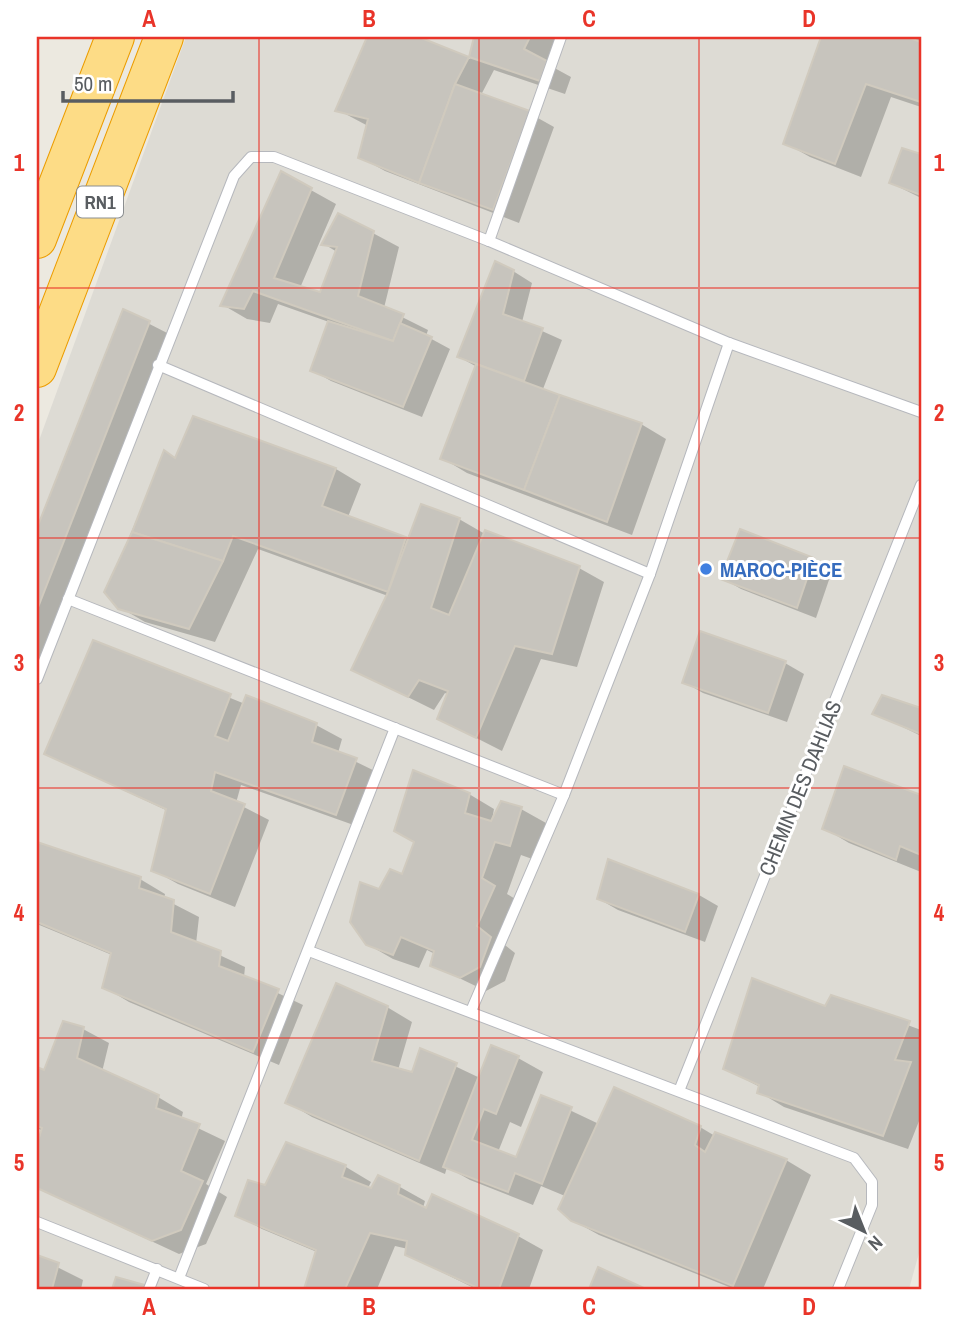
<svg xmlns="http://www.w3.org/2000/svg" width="958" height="1326" font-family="'Archivo Narrow',sans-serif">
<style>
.industrial{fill:#dddbd4}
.shadow{fill:#0003}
.building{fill:#c7c4bd;stroke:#d0cabe;stroke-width:2}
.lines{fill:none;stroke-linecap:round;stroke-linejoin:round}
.lane-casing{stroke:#b6b8bd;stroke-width:12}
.highway-casing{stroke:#ec9d00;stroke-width:40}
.lane{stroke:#fff;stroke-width:10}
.highway{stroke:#fddc86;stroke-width:38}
.grid{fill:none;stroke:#e93429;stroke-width:2;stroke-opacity:0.55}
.shop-dot{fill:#3f7fe0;stroke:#fff;stroke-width:2.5}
.labels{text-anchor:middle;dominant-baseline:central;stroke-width:6;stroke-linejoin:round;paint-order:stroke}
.shield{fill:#fff;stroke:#8b8e90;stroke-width:2}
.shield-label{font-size:19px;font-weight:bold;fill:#595d61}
.shop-label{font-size:21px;font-weight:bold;fill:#366cbe;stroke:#fff;text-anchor:start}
.street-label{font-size:21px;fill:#595d61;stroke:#fff}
.neatline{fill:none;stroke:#e93429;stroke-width:2.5}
.grid-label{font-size:23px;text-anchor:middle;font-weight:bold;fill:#e93429}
</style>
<rect width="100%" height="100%" fill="#ece9e0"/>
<path class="industrial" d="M186 37H921V1246L909 1289H37V446Z"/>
<g class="shadow">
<path d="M369 37H414L470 59 476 37H561L549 65 571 77 565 94 494 70 481 95 529 113 554 127 519 223 385 171 360 157 368 126 338 110Z"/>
<path d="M823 37H921V107L891 97 861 177 810 157 785 143Z"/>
<path d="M903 150 921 156V198L891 183Z"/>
<path d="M282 174 336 204 300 288 321 294 337 252 324 244 339 215 399 247 384 308 428 330 426 336 450 349 422 417 331 381 312 370 329 322 278 304 270 323 247 319 223 305Z"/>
<path d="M513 271 532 283 522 322 562 340 543 389 641 424 666 439 632 535 467 473 442 458 477 367 459 357Z"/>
<path d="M124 311 175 337 37 688V533Z"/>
<path d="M194 418 336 469 361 484 348 517 407 539 422 506 459 519 485 534 579 568 604 582 577 667 541 659 502 751 439 719 449 695 445 693 434 710 353 670 388 596 258 549 215 642 145 622 119 607 106 592 165 452 176 459Z"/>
<path d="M813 560 832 571 816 618 741 589 722 578Z"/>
<path d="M94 642 245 704 316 725 342 739 338 753 381 774 362 828 241 785 236 803 269 820 235 907 178 884 153 870 168 811 46 754Z"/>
<path d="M785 663 804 674 787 722 703 693 684 682Z"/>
<path d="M883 697 921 709V736L875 713Z"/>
<path d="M845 768 921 797V872L849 843 824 828Z"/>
<path d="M469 794 494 809 492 820 521 809 546 823 535 860 521 855 507 894 520 902 501 942 515 953 505 981 486 991 432 965 435 954 427 950 419 968 393 959 367 944 380 891 403 877Z"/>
<path d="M37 844 140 879 165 894 164 899 199 917 196 944 245 967 244 977 303 1005 279 1065 129 1002 104 987 112 955 37 924Z"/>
<path d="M609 861 699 895 718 906 705 942 618 910 599 899Z"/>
<path d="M832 997 921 1030V1116L908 1149 784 1107 759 1092 760 1087 725 1069 826 1008Z"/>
<path d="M387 1007 412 1022 398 1070 413 1074 421 1050 480 1078 518 1058 543 1072 521 1127 510 1122 498 1152 517 1159 542 1097 599 1124 700 1127 715 1136 786 1160 811 1175 763 1289H734L599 1235 572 1220 565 1196 541 1186 533 1205 470 1180 447 1167 445 1174 312 1117 287 1102Z"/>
<path d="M83 1029 109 1043 102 1072 158 1097 183 1112 181 1120 225 1141 206 1184 227 1197 206 1244 179 1254 37 1188V1149L43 1131 37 1128V1069L45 1072Z"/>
<path d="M287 1144 346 1167 371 1182 368 1188 400 1187 425 1201 423 1208 518 1236 543 1250 529 1289H476L407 1255 408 1249 395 1246 377 1289H306L317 1252 262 1229 237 1215 266 1187Z"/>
<path d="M37 1257 83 1280 81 1289H37Z"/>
</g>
<g class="building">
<path d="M367 37H419L469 57 455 84 419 183 358 158 368 119 335 111Z"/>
<path d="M474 37H530L524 49 547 61 540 81 469 57Z"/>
<path d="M821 37H907L921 42V102L866 84 835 164 783 144Z"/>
<path d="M455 84 530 111 493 210 419 183Z"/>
<path d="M902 148 921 154V195L889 183Z"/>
<path d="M281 171 312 188 274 278 320 292 337 247 321 245 338 213 374 231 358 296 404 314 393 341 253 291 244 309 220 306Z"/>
<path d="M495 261 514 270 503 314 543 328 524 381 457 357Z"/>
<path d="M123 309 150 321 37 610V528Z"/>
<path d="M328 321 393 341 400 323 432 337 403 407 310 371Z"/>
<path d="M476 364 560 395 524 490 440 459Z"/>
<path d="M560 395 642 423 607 522 524 490Z"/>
<path d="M193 416 336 468 322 506 406 537 388 592 233 536 223 561 132 532 164 450 175 458Z"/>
<path d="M421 504 460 518 431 608 449 615 485 530 580 566 552 654 515 646 476 738 437 719 448 691 419 680 408 697 351 670 388 592Z"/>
<path d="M740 529 814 558 797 608 720 579Z"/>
<path d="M132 532 223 561 189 629 118 609 104 592Z"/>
<path d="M700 631 786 661 768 713 682 683Z"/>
<path d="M93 640 231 694 215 736 228 741 246 695 317 723 312 742 357 758 336 815 215 772 211 791 245 804 210 894 151 871 166 809 44 754Z"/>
<path d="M882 695 921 708V734L872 714Z"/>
<path d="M844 766 921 795V855L900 846 896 860 822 829Z"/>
<path d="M413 770 470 793 465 813 491 821 501 801 522 807 510 846 495 842 482 878 495 886 477 926 491 937 480 967 460 978 430 966 434 951 401 937 393 955 366 945 350 922 360 882 379 889 390 869 402 874 414 842 394 831Z"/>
<path d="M37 842 141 877 139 888 174 900 171 932 221 951 219 966 279 989 253 1052 102 988 111 953 37 922Z"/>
<path d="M608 859 699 894 685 932 597 899Z"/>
<path d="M752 978 825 1006 831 995 910 1021 895 1060 911 1062 883 1136 757 1093 759 1085 723 1069Z"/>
<path d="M336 983 388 1006 372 1061 412 1072 420 1048 457 1063 419 1161 285 1103Z"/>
<path d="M63 1021 84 1027 77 1058 159 1095 156 1108 200 1124 181 1171 203 1181 181 1230 152 1241 37 1188V1144L42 1128 37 1126V1067L44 1070Z"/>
<path d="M491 1045 519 1056 496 1114 484 1109 472 1140 516 1157 541 1095 572 1107 542 1184 515 1173 508 1192 443 1167Z"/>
<path d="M614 1087 701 1126 695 1145 705 1152 715 1132 787 1159 733 1286 571 1221 558 1209Z"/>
<path d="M286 1142 346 1165 342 1177 371 1188 378 1175 400 1185 398 1194 426 1208 432 1194 519 1234 499 1289H480L405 1255 407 1241 370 1233 345 1289H304L316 1250 235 1216 248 1180 265 1185Z"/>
<path d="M37 1255 59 1263 52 1289H37Z"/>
<path d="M598 1267 646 1289H589Z"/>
<path d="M116 1277 148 1286 147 1289H112Z"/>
</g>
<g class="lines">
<defs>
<g id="lane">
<path d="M489 241 561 37"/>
<path d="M158 365 650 574"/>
<path d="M68 599 564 795"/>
<path d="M37 679 234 176 251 157H274L489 241 729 343 921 412"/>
<path d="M309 951 854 1158 872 1182V1205L838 1289"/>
<path d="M471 1011 564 795 650 574 729 343"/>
<path d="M679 1091 921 485"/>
<path d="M37 1222 204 1289"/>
<path d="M179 1278 395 728"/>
<path d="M149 1289 157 1269"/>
</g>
<g id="highway">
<path d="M37 239 115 37"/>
<path d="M37 368 164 37"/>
</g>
</defs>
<use href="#lane" class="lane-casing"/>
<use href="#highway" class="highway-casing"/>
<use href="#lane" class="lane"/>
<use href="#highway" class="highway"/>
</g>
<path class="grid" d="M259 37V1289M479 37V1289M699 37V1289M37 288H921M37 538H921M37 788H921M37 1038H921"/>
<circle class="shop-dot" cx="706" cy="569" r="7"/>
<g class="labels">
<rect class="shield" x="77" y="186.5" width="46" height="31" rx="5"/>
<g class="shield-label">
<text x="100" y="202">RN1</text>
</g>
<g class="shop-label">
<text x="720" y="569">MAROC-PIÈCE</text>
</g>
<g class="street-label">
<text transform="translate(800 788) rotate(-68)">CHEMIN DES DAHLIAS</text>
</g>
</g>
<rect width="958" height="1326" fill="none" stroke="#ffffff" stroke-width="77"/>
<g transform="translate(864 1231) rotate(137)" stroke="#ffffff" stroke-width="5" paint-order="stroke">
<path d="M0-5L12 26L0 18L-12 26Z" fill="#595d61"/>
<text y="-10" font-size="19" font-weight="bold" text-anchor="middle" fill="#595d61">N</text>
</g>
<path d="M63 91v10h170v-10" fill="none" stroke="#595d61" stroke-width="3.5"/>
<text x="74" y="91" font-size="21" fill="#595d61" stroke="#ffffff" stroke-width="5" paint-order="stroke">50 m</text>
<rect x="38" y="38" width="882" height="1250" class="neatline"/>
<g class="grid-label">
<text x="149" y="27">A</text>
<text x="369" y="27">B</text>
<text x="589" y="27">C</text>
<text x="809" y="27">D</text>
<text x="19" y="171">1</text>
<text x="939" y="171">1</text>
<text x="19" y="421">2</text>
<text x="939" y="421">2</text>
<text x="19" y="671">3</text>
<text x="939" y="671">3</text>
<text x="19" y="921">4</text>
<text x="939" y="921">4</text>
<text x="19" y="1171">5</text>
<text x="939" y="1171">5</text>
<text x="149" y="1315">A</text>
<text x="369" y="1315">B</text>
<text x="589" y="1315">C</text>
<text x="809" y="1315">D</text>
</g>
</svg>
